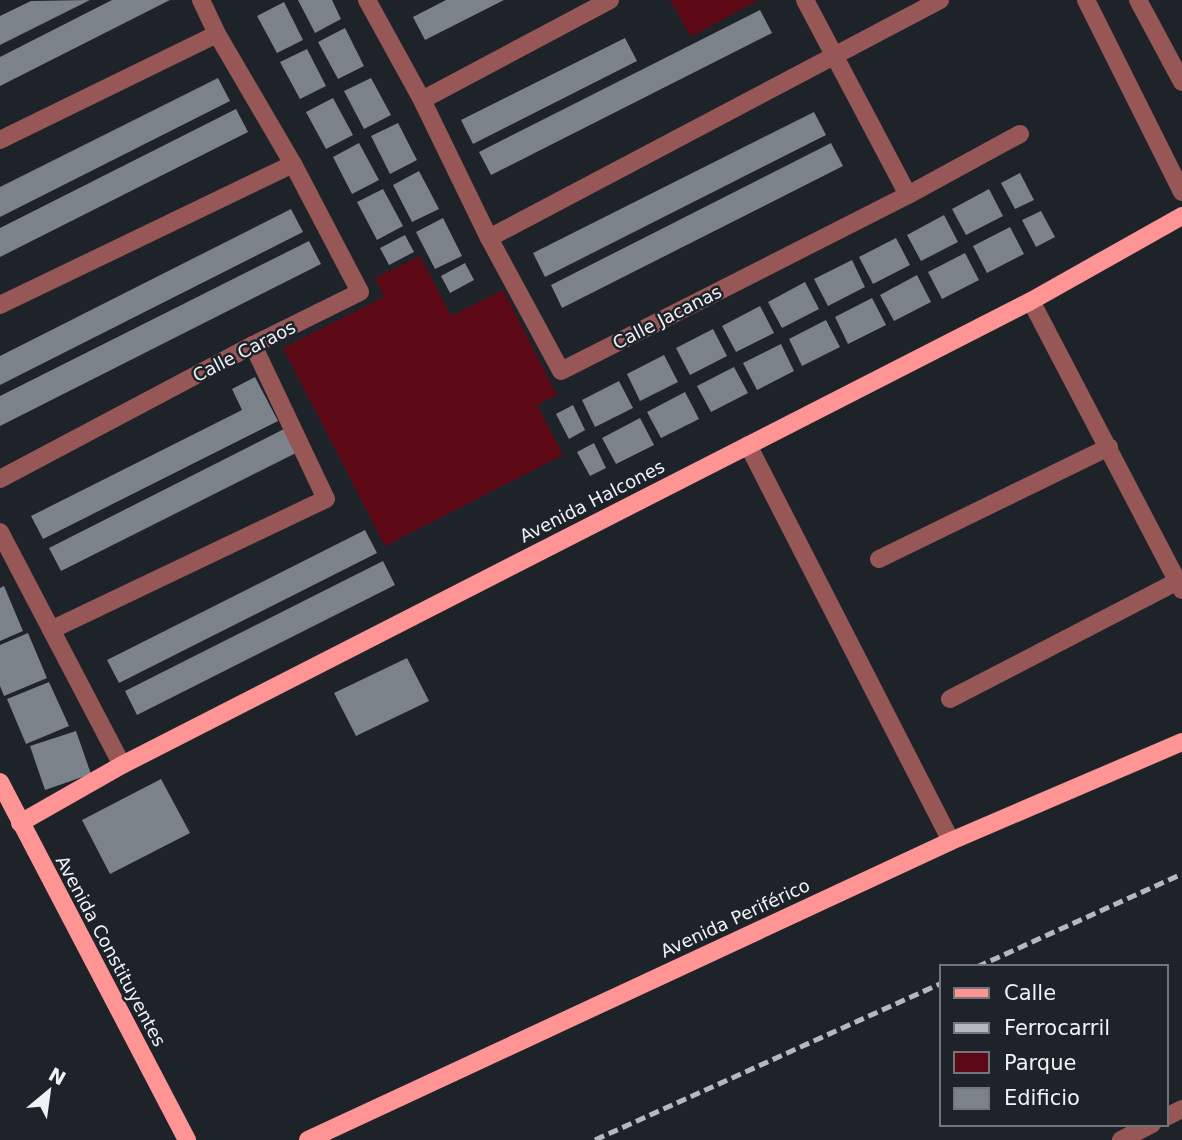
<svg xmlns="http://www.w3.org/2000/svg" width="1182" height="1140" font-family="'DejaVu Sans',sans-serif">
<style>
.green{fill:#5d0815}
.building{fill:#7c828a}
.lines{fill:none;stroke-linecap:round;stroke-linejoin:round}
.minor{stroke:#975757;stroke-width:18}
.major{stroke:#fe9494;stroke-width:18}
.rail{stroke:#b5b8be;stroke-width:5;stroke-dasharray:10 5;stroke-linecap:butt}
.labels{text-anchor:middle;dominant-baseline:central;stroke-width:5;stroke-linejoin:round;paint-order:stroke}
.street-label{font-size:18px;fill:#eff2f7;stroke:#1e2229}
</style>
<rect width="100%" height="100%" fill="#1e2229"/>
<g class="green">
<path d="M670 0H758L691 37Z"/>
<path d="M420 256 451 316 503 290 557 395 537 405 563 455 385 546 283 348 384 297 375 278Z"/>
</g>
<g class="building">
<path d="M90 0 0 45V16L31 1Z"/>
<path d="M112 0H170L0 86V57Z"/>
<path d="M298 0H332L341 19 315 33Z"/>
<path d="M446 0H504L425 40 413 17Z"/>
<path d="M284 2 303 40 277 53 257 16Z"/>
<path d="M760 10 772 33 491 175 479 152Z"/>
<path d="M345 28 364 66 338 79 318 42Z"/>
<path d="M625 38 637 61 473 144 461 120Z"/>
<path d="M307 49 326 86 300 99 280 62Z"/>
<path d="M218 78 230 101 0 217V187Z"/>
<path d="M371 78 391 115 364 129 344 91Z"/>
<path d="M333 98 353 135 326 149 306 112Z"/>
<path d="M236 109 248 132 0 257V228Z"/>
<path d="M814 112 826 135 545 277 533 253Z"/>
<path d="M398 123 417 160 390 174 371 136Z"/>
<path d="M359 143 379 180 352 194 333 157Z"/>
<path d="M831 143 843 166 562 308 551 285Z"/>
<path d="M419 171 439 209 412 222 393 185Z"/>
<path d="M1020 173 1034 200 1015 209 1001 183Z"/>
<path d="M383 189 403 226 377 240 357 202Z"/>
<path d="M989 189 1003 216 966 235 952 209Z"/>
<path d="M291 209 303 232 0 385V356Z"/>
<path d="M1041 211 1055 237 1036 247 1022 220Z"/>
<path d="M944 215 958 242 921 261 907 235Z"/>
<path d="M443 218 462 256 435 269 416 232Z"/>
<path d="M1010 227 1024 254 987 273 973 246Z"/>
<path d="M405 235 414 252 389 265 380 248Z"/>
<path d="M896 238 910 265 873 284 859 257Z"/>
<path d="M309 241 321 264 0 426V396Z"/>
<path d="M965 253 979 280 942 299 928 272Z"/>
<path d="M852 260 865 287 828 306 814 279Z"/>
<path d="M465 263 474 280 450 293 441 276Z"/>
<path d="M917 275 931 302 894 321 880 295Z"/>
<path d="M805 282 819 309 782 328 768 302Z"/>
<path d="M872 298 886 325 848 344 835 317Z"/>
<path d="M760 306 774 333 736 352 722 326Z"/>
<path d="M826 320 840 347 802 366 789 339Z"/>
<path d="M713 329 727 356 690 375 676 348Z"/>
<path d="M781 344 794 371 757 390 743 363Z"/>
<path d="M664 355 678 382 640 401 627 374Z"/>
<path d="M734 367 748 393 711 412 697 386Z"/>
<path d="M255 377 278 421 43 539 31 516 242 410 232 389Z"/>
<path d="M619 381 633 408 595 427 582 400Z"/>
<path d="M685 392 699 419 661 438 647 412Z"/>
<path d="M573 405 585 430 569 439 556 414Z"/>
<path d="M640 418 654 445 616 464 602 438Z"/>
<path d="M284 429 296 453 61 571 49 548Z"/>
<path d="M594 443 606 468 590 476 577 452Z"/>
<path d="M365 530 377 553 119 683 107 660Z"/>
<path d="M383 561 395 585 137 715 125 691Z"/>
<path d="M4 586 23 631 0 641V588Z"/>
<path d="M28 633 47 678 4 696 0 686V645Z"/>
<path d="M407 658 429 701 356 736 334 693Z"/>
<path d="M49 682 69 726 26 744 7 699Z"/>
<path d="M76 731 91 774 45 790 30 746Z"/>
<path d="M161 779 190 833 110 874 82 820Z"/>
</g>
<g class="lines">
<g class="minor">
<path d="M367 0 422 100 489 238 561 371 908 195 1020 134"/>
<path d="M805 0 908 195"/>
<path d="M1086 0 1182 192"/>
<path d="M1138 0 1182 82"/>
<path d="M422 100 610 0"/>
<path d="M0 140 217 34"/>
<path d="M489 238 940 0"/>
<path d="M1031 301 1182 590"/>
<path d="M0 305 293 164"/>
<path d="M748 445 951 841"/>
<path d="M0 479 253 345 360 292 293 164 217 34 201 0"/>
<path d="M0 532 122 765"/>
<path d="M879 559 1109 447"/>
<path d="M53 629 326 499 253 345"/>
<path d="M950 699 1178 581"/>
<path d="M1166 1117 1182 1109"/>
<path d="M1121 1140 1152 1124"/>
</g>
<g class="major">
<path d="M0 782 187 1140"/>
<path d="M20 823 122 765 1031 301 1182 216"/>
<path d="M308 1140 951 841 1182 742"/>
</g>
<g class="rail">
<path d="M977 967 1182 874"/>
<path d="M595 1140 942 983"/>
</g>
</g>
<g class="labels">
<g class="street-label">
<text transform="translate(667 317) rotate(-27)">Calle Jacanas</text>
<text transform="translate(244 351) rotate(-27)">Calle Caraos</text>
<text transform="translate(592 501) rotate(-27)">Avenida Halcones</text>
<text transform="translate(735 918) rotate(-25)">Avenida Periférico</text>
<text transform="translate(111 951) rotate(62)">Avenida Constituyentes</text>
</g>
</g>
<rect x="940" y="965" width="228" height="161" fill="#1e2229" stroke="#72757b" stroke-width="2"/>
<rect x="954" y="988" width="35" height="10" fill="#fe9494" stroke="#72757b" stroke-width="2"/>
<text x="1004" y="1000" font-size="21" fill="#eff2f7">Calle</text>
<rect x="954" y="1023" width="35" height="10" fill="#b5b8be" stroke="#72757b" stroke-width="2"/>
<text x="1004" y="1035" font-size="21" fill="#eff2f7">Ferrocarril</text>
<rect x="954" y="1052" width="35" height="21" fill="#5d0815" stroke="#72757b" stroke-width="2"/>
<text x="1004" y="1070" font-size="21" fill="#eff2f7">Parque</text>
<rect x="954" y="1088" width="35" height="21" fill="#7c828a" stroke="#72757b" stroke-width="2"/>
<text x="1004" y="1105" font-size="21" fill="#eff2f7">Edificio</text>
<g transform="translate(49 1091) rotate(29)" stroke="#1e2229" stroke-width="5" paint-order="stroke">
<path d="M0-5L12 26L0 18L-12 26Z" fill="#eff2f7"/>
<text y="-10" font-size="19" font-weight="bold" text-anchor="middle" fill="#eff2f7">N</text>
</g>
</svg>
